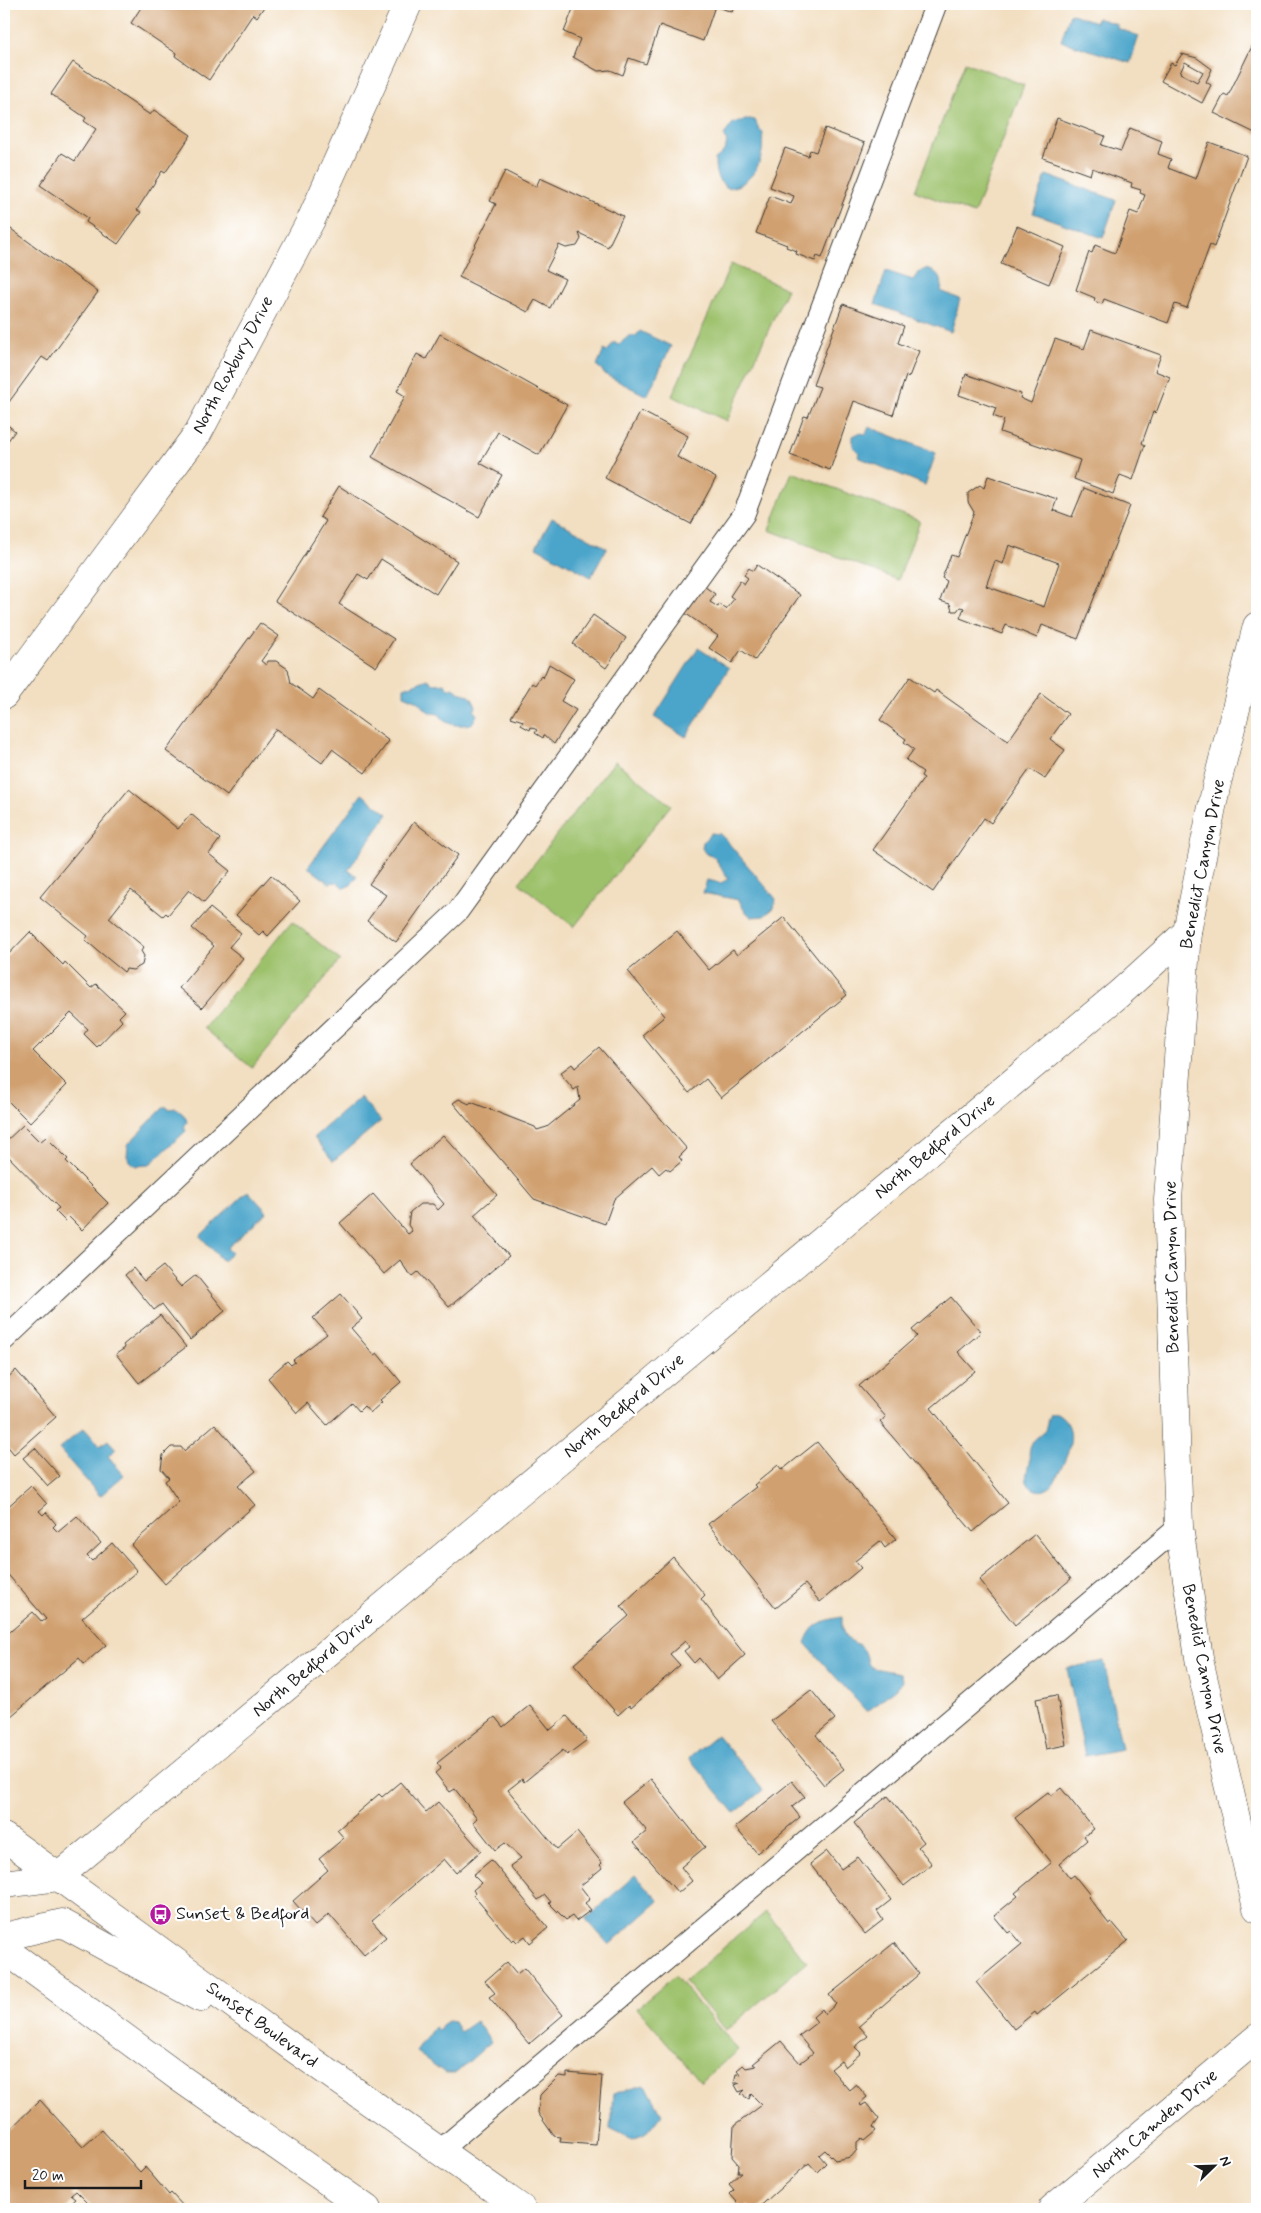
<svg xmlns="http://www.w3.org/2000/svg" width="1261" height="2213" font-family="Mynerve,sans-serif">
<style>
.green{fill:#9cc16b;stroke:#5c6e44}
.water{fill:#4ca5ca;stroke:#346073}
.building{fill:#d0a070;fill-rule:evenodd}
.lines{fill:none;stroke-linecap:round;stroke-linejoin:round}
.lane-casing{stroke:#3c3935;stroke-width:23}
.street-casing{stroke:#3c3935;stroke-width:29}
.secondary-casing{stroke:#3c3935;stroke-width:29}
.lane{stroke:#fff;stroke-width:21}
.street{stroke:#fff;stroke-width:28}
.secondary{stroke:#fff;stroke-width:28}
.labels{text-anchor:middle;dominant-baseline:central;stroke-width:4.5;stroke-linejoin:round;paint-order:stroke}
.street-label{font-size:18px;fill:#1c1c1c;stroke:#fff}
.poi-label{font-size:18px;fill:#1c1c1c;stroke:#fff;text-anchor:start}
</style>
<rect width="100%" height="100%" fill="#fff"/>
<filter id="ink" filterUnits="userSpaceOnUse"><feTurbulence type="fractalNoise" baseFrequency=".02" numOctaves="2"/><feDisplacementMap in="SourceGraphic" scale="10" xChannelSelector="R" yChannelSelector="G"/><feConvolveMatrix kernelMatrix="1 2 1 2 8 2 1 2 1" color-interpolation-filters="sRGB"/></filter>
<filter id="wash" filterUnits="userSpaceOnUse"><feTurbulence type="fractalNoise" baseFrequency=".0096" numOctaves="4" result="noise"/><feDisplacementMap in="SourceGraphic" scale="20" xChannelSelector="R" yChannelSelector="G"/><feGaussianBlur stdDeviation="1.12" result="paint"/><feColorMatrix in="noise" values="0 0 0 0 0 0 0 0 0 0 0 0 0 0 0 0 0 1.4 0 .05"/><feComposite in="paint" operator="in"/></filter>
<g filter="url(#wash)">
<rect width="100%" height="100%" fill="#f2dec0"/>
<g class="green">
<path d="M965 62 1024 85 974 214 915 191Z"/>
<path d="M731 264 787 289 727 421 672 396Z"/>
<path d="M792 472 920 521 898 580 769 530Z"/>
<path d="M615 761 671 805 574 927 519 883Z"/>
<path d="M292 921 340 960 252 1068 204 1028Z"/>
<path d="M766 1912 807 1962 726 2030 684 1981Z"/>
<path d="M675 1976 738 2050 701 2082 637 2008Z"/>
</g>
<g class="water">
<path d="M1070 13 1096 22 1097 18 1117 24V28L1139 36 1130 63 1061 41Z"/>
<path d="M750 119 755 120 759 129 763 132C762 139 763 146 762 152 759 170 747 186 728 188 716 181 715 173 715 159 724 153 730 145 724 135L733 123Z"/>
<path d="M1046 175 1116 200 1103 238 1033 213Z"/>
<path d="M925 269C938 271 944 278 941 291L960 299 951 332 875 304 886 271 913 280 918 273Z"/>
<path d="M640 331 671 346 647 396 604 374 602 370 597 366 604 350 607 352 614 342 618 345 629 336H636Z"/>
<path d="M869 427 936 453 925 485 858 457 859 453 853 446V436L859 433 866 434Z"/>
<path d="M552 518 607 548 591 577 536 547Z"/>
<path d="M698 648 729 668 686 737 654 717Z"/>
<path d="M428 679 434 684 445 683 448 689 454 687 458 692C469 694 472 696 476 707L474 711 477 715 472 724C457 726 448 727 439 714 423 713 426 706 416 700 412 698 408 697 404 695V688Z"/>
<path d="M362 794 388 814 348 870 357 876 351 885 344 888 337 882 329 883 308 867Z"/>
<path d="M711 833 720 834 726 840 776 899 774 908 764 916 751 917 744 910 739 900 703 893 707 880 721 883 728 879 715 858 705 853 702 848 703 842Z"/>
<path d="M360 1097 381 1121 333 1161 314 1137Z"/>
<path d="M165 1106 169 1109 176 1108 185 1116 187 1122 184 1127 186 1131 149 1165 136 1166 130 1162 127 1156 128 1144Z"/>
<path d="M248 1191 267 1212 227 1248 232 1253 223 1261 200 1236Z"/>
<path d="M1057 1413C1080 1427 1069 1452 1060 1471 1056 1478 1054 1486 1047 1489 1044 1491 1039 1491 1036 1490 1023 1485 1026 1474 1029 1464 1030 1458 1028 1451 1031 1445 1033 1439 1040 1436 1044 1431 1047 1427 1047 1419 1050 1414Z"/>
<path d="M84 1428 100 1446 108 1440 116 1449 108 1456 124 1475 100 1496 59 1449Z"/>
<path d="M842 1617V1629L846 1638C860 1646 865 1645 868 1663L873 1668 900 1673 903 1682 867 1712 805 1643C812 1623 822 1621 842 1617Z"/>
<path d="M1104 1661 1122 1749 1085 1756 1067 1668Z"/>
<path d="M717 1735 763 1790 735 1813 689 1758Z"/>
<path d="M635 1875 659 1901 609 1945 586 1919Z"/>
<path d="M448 2021 454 2022 460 2032 476 2021 491 2042 456 2073H445L416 2052 434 2027 439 2031 442 2025Z"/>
<path d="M643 2085 648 2089 662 2114 646 2134 632 2139 610 2128 613 2094Z"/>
</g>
<g id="blocks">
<g class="building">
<path d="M139 4H266L257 17 253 14 209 80 175 56 176 53 131 23 142 6Z"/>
<path d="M575 4H735L732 12 715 6 703 41 660 25 646 64 629 58 623 75 610 70 598 71 573 57 580 39 564 32Z"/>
<path d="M1257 36V134L1214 113 1224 94 1228 96Z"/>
<path d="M1182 54 1197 58 1212 69 1206 82 1211 85 1202 103 1161 81 1171 63 1175 65ZM1185 62 1203 72 1197 82 1180 73Z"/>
<path d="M73 62 150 115 154 110 191 135 165 173 162 171 137 210 141 212 118 244 86 222 88 218 40 185 62 153 75 161 96 129 84 121 86 118 51 94Z"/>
<path d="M1057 118 1105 136 1101 145 1121 151 1130 128 1162 141 1158 154 1171 159 1168 168 1196 179 1209 142 1247 156 1214 247 1210 245 1187 308 1175 304 1168 323 1104 299 1102 304 1094 301 1095 298 1076 290 1089 252 1092 253 1095 245 1115 253 1130 211 1138 214 1145 195 1140 193 1141 190 1131 187 1132 183 1092 168 1090 175 1043 158Z"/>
<path d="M825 128 865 143 822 258 817 256 815 261 796 254 797 251 786 247 787 245 756 233 770 196 791 204 794 196 770 187 785 148 808 156 810 150 816 152Z"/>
<path d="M505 171 536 187 540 178 623 216 608 247 579 233 581 239 577 246 566 248 559 245 546 270 565 279 550 308 535 300 528 312 459 277 496 204 490 201Z"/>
<path d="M4 224 98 292 48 361 42 357 9 402 4 398Z"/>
<path d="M1017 226 1065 247 1049 284 1001 264Z"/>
<path d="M843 304 904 326 898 343 919 351 909 377 906 376 893 415 854 401 830 470 790 455 804 416 808 417 820 387 813 385Z"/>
<path d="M1091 330 1161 355 1155 371 1170 377 1156 413 1153 412 1142 443 1145 445 1133 480 1120 475 1113 494 1074 479 1080 460 1000 432 1004 420 993 416 996 408 959 395 966 374 1021 394 1020 398 1031 403 1055 339 1084 349Z"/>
<path d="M440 334 567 405 539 455 498 432 480 463 502 475 479 517 372 457 405 396 397 391 417 354 426 359Z"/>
<path d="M641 411 688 436 677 457 716 478 691 524 605 478Z"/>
<path d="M4 422 15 431 4 446Z"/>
<path d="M988 476 1057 499 1053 510 1072 517 1084 488 1130 506 1078 639 1042 625 1037 638 1006 625 1002 634 960 618 964 608 960 607 957 611H952L950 604 940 601 947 581 942 578 951 555 957 557 974 512 968 502V493L980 485 984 488ZM1009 545 1059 563 1044 607 986 586 995 561 1003 564Z"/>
<path d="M339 486 457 561 436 594 381 559 368 580 358 574 339 604 394 639 376 667 275 601 326 521 320 517Z"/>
<path d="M757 565 800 595 755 660 741 650 732 663 709 648 718 636 682 611 701 584 715 594 710 602 718 607 719 604 726 609 734 599 730 596 740 581 744 584 748 578 744 575 749 568 753 571Z"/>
<path d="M593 615 626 638 606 668 573 644Z"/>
<path d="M260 623 279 636 261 661 266 665 268 661H276L288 669 291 683 313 699 319 690 389 741 365 773 332 749 322 763 276 729 227 796 166 751Z"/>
<path d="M549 664 574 679 561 701 576 710 554 744 544 735 543 738 535 733 537 730 531 727 530 730 521 725 523 721 511 717 532 683 535 685 541 676 543 678Z"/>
<path d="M910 677 934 693 936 690 1008 741 1041 694 1068 714 1050 739 1065 750 1045 779 1030 769 991 823 984 818 933 892 873 850 924 778 921 776 923 772 906 760 914 749 904 742 906 739 880 720Z"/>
<path d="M129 789 178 829 191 814 220 839 209 854 230 871 204 902 189 890 168 915 166 913 163 916 131 890 109 918 144 947 141 951 144 956 142 965 133 970 126 969 124 972 85 940 88 936 40 897Z"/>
<path d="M414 822 458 855 396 942 367 921 386 895 369 884Z"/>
<path d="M271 875 300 901 268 936 263 931 259 935 236 915Z"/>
<path d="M210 908 241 933 229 947 243 958 202 1008 179 988 214 946 192 928Z"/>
<path d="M784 917 847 995 721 1098 706 1079 689 1093 642 1035 665 1016 628 971 677 931 709 970 733 950 737 955Z"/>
<path d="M30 932 63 965 65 962 91 988 96 984 125 1011 119 1017 122 1021 97 1047 84 1034 88 1029 71 1013 33 1051 67 1085 30 1123 4 1097V959Z"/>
<path d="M599 1047 687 1149 679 1157 682 1161 670 1171 666 1168 659 1174 652 1166 614 1199 605 1224 534 1199 453 1103 459 1099 469 1104 471 1102 535 1127 537 1130 547 1127 580 1100 578 1087 574 1090 560 1073 572 1064 575 1068Z"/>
<path d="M23 1125 40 1142 46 1137 68 1159 66 1161 108 1203 82 1230 69 1217 65 1221 55 1211 59 1208 4 1152V1143Z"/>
<path d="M443 1135 497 1195 474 1215 509 1256 449 1307 418 1272 413 1276 407 1271 400 1260 384 1274 340 1223 373 1194 408 1234 412 1231 408 1225 410 1212 420 1204H433L438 1210 444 1204 410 1164Z"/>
<path d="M163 1266 181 1287 196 1275 225 1311 190 1340 162 1304 154 1310 125 1275 133 1268 144 1281Z"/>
<path d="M341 1294 362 1319 351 1328 374 1355 377 1353 401 1382 380 1400 382 1402 370 1413 364 1406 359 1411 352 1403 327 1425 308 1403 297 1413 268 1378 287 1361 291 1365 295 1362 293 1360 327 1334 313 1318Z"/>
<path d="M951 1297 981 1332 958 1352 975 1371 931 1408 1008 1503 973 1532 880 1422 886 1417 859 1386 917 1336 912 1330Z"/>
<path d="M160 1315 186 1347 139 1383 116 1354 125 1348 123 1345Z"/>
<path d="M16 1370 56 1417 14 1454 4 1442V1414L8 1411 4 1407V1381Z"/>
<path d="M215 1424 256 1471 238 1486 255 1505 165 1584 131 1545 179 1502 165 1481 169 1478 161 1469 163 1455 171 1447H181L184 1451Z"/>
<path d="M817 1442 896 1539 885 1548 880 1541 855 1561 861 1568 820 1602 805 1584 776 1608 708 1524 756 1487 754 1485 778 1465 782 1470Z"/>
<path d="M35 1448 60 1476 48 1486 23 1458Z"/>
<path d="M31 1486 47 1504 39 1511 43 1515 46 1512 56 1524 53 1527 58 1532 77 1516 101 1543 87 1556 92 1561 112 1543 137 1571 82 1618 106 1645 84 1664 79 1658 10 1717 4 1709V1637L33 1612 42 1622 46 1619 4 1570V1510Z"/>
<path d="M1035 1534 1071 1579 1015 1625 979 1580Z"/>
<path d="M673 1557 705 1595 701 1599 745 1655 717 1680 699 1658 694 1663 684 1651 689 1647 685 1641 670 1654 680 1665 631 1708 629 1705 618 1715 574 1664 629 1616 621 1606Z"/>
<path d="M811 1690 835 1719 816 1735 844 1769 824 1785 771 1721Z"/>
<path d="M1057 1695 1066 1745 1046 1749 1036 1699Z"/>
<path d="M530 1705 550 1730 567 1716 587 1740 567 1755 563 1750 524 1782 522 1779 508 1790 557 1849 577 1832 602 1863 600 1865 602 1868 580 1886 590 1899 585 1903 591 1910 576 1921 572 1916 566 1920 549 1903 551 1902 545 1895 538 1900 510 1866 521 1858 505 1843 495 1850 473 1822 477 1818 455 1789 450 1792 435 1773 441 1768 437 1763 495 1717 503 1727Z"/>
<path d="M651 1779 705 1847 681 1867 692 1881 678 1893 634 1842 647 1831 622 1802Z"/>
<path d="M792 1781 805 1797 792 1807 800 1817 757 1853 735 1827Z"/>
<path d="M400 1782 426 1812 438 1802 481 1851 456 1873 444 1859 372 1921 386 1937 364 1955 329 1914 315 1926 293 1901 328 1870 319 1859 344 1838 337 1830 379 1794 382 1797Z"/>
<path d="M1061 1788 1094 1829 1084 1836 1087 1840 1059 1864 1070 1878 1074 1875 1090 1895 1088 1897 1109 1924 1112 1922 1128 1941 1037 2015 1035 2012 1014 2029 976 1982 1022 1944 1011 1931 1008 1933 994 1916 1018 1896 1015 1893 1051 1863 1015 1818 1048 1792 1051 1796Z"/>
<path d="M888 1796 924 1842 918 1847 932 1864 904 1886 854 1823Z"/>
<path d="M827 1851 841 1869 858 1857 891 1900 877 1911 883 1920 865 1934 810 1864Z"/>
<path d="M491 1860 548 1928 530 1943 525 1936 517 1942 514 1939 512 1941 473 1895 475 1893 473 1890 481 1883 473 1875Z"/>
<path d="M894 1943 919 1974 859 2026 868 2036 855 2047 861 2053 845 2067 841 2061 831 2069 849 2090 856 2084 867 2097 860 2103 861 2106 866 2103 879 2119 873 2127 876 2131 864 2141 862 2138 857 2142V2150L851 2157 835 2160 825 2150 819 2155 826 2163 817 2172 809 2163 757 2209H751L748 2205 743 2209 730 2194 734 2190 729 2184 742 2172H738L739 2165 732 2157 734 2126 762 2105 751 2094 749 2099 741 2094 745 2090 739 2092 735 2085 740 2083H734L736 2074 741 2075 737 2070 743 2065 746 2068 756 2066 753 2064 781 2041 800 2063 813 2053 799 2036 817 2022 813 2017 822 2009 825 2014 836 2004 829 1995Z"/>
<path d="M507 1962 517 1974 524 1968 563 2015 529 2044 489 1997 495 1993 485 1981Z"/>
<path d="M567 2073 602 2076 596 2145 560 2142 561 2137 554 2136 538 2113 540 2095 559 2076 567 2077Z"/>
<path d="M40 2100 83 2147 102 2130 140 2172 145 2167 169 2195 171 2193 186 2209H94L76 2191 71 2195 76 2199 65 2209H4V2135Z"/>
</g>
</g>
</g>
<g filter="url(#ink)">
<use href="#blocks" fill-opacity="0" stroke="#3c3935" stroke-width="1"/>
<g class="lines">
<defs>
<g id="lane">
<path d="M4 1340 458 911 744 514 936 4"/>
<path d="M438 2152 1179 1527"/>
</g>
<g id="street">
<path d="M1257 626 1216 787 1187 932 1168 1200 1179 1527 1200 1664 1257 1908"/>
<path d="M4 695 198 433 311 220 408 4"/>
<path d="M58 1877 1120 993 1187 932"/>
<path d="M1052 2209 1257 2038"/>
</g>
<g id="secondary">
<path d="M4 1837 292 2047 522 2209"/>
<path d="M4 1884 58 1877"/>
<path d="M4 1937 62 1923 200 1998"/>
<path d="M4 1949 177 2076 367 2209"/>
</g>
</defs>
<use href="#lane" class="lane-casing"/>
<use href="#street" class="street-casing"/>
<use href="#secondary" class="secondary-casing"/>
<use href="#lane" class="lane"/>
<use href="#street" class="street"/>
<use href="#secondary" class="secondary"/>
</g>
</g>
<defs>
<symbol id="bus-disc" viewBox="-11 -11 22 22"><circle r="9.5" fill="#b5179e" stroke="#fff"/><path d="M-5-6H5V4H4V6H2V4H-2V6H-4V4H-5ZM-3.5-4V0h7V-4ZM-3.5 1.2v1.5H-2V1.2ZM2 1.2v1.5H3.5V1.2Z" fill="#fff"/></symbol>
</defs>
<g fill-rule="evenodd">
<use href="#bus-disc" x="148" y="1902" width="25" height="25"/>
</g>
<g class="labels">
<g class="street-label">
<text transform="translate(233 365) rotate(-62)">North Roxbury Drive</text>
<text transform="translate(1203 864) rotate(-79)">Benedict Canyon Drive</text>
<text transform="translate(935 1147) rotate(-40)">North Bedford Drive</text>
<text transform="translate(1172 1267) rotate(-91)">Benedict Canyon Drive</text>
<text transform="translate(624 1406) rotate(-40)">North Bedford Drive</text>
<text transform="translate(313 1665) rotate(-40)">North Bedford Drive</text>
<text transform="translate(1204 1669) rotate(79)">Benedict Canyon Drive</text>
<text transform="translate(262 2025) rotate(36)">Sunset Boulevard</text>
<text transform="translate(1155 2124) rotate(-40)">North Camden Drive</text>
</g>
<g class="poi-label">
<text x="176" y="1914">Sunset &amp; Bedford</text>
</g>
</g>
<rect width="1261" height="2213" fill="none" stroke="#fff" stroke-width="20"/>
<g transform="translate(1214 2166) rotate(67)" stroke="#ffffff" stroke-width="4" paint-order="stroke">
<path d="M0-4L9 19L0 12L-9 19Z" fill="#1c1c1c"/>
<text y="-8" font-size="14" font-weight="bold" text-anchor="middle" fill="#1c1c1c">N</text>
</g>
<path d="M25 2180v8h116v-8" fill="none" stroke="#1c1c1c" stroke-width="2.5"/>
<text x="32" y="2180" font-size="15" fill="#1c1c1c" stroke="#ffffff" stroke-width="4" paint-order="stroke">20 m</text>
</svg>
